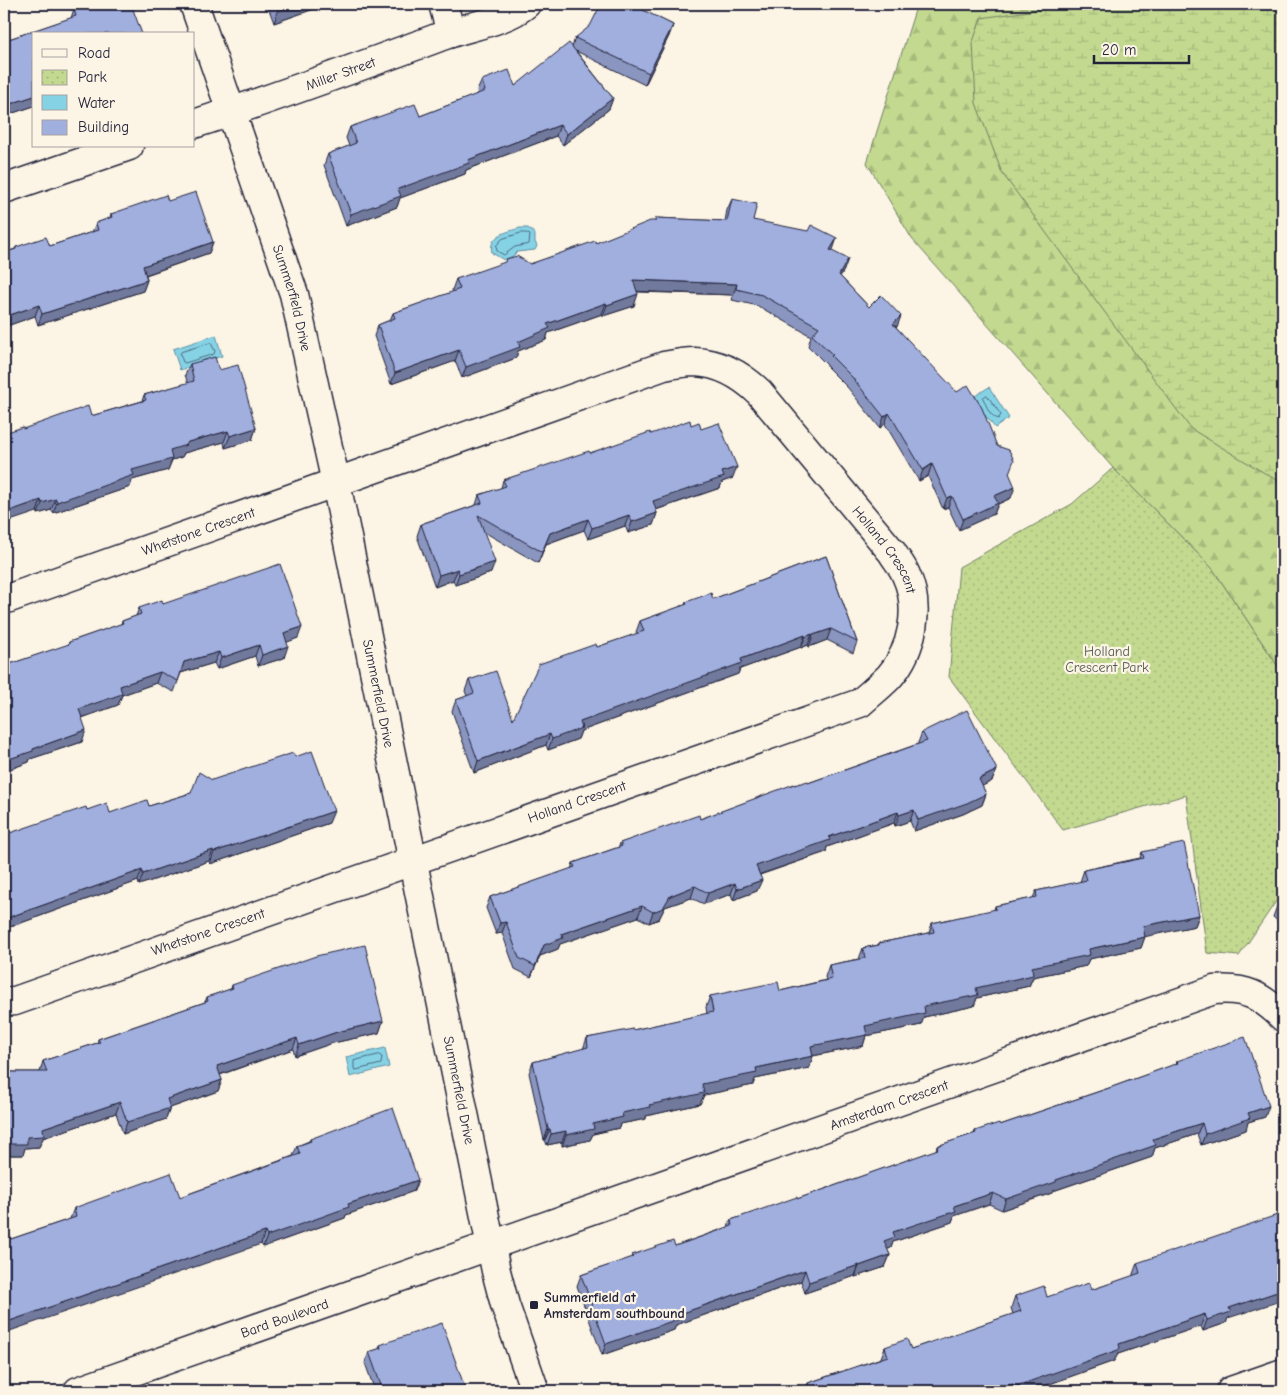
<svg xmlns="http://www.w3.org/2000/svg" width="1287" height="1395" font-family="'Comic Neue',sans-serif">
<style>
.forest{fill:url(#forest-firs);stroke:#727e65}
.wetland{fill:url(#wetland-marsh);stroke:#727e65}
.park{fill:url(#park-dots);stroke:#727e65}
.water{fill:#86d2e5;stroke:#5e8ca1}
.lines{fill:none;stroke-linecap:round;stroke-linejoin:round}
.shore{stroke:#4a687f;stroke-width:1}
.street-casing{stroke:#22223b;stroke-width:31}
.street{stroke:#fcf5e5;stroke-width:28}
.wall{fill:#8a96c0;stroke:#22223b}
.shaded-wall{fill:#717a9c;stroke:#22223b}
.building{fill:#a1afdf;stroke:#22223b}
.poi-dot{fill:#22223b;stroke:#fcf5e5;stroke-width:2}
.labels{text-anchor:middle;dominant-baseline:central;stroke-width:4.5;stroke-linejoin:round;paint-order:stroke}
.street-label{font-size:14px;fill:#22223b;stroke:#fcf5e5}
.park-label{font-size:14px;fill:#525954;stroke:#fcf5e5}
.poi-label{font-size:14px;font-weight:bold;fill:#22223b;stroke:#fcf5e5;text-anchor:start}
</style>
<defs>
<pattern id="forest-firs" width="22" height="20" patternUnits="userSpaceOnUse" patternTransform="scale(1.25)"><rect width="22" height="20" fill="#c2d98f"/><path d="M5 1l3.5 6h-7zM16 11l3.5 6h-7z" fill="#a6ba7c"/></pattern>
<pattern id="wetland-marsh" width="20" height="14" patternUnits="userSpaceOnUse" patternTransform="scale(1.25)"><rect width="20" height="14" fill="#c2d98f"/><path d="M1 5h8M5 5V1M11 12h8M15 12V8" fill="none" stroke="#a6ba7c"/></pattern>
<pattern id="park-dots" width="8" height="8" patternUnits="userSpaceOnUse" patternTransform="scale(1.25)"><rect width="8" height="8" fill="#c2d98f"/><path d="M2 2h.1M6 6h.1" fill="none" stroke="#a6ba7c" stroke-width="1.8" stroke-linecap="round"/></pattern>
</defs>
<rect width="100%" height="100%" fill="#fcf5e5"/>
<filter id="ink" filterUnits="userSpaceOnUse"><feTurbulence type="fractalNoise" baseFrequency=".02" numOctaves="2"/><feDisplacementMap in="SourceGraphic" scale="10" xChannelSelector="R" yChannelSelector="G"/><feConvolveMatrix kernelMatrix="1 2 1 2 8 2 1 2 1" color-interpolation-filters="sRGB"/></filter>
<g filter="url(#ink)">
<path class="forest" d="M917 4H1283V674L1212 568 1113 468 912 239 867 163Z"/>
<path class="wetland" d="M1078 4H1283V484L1191 429 1002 173 976 103 973 42 981 18Z"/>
<path class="park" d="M1113 468 1212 568 1283 674V891L1239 956 1207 953 1186 795 1063 830 949 677 959 567 1072 504Z"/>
<g class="water">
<path d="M520 228H528L535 234V242L537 246 535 250 517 252 513 256 504 260 492 253C488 235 507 232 520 228Z"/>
<path d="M216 335 222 356 180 370 173 349Z"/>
<path d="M989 387 1009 418 995 428 979 407 981 405 975 396Z"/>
<path d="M385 1048 389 1067 350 1077 346 1057Z"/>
</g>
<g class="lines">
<g class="shore">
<path d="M521 233H526L530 235 529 244 515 247 504 255 497 251 496 246 502 239Z"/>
<path d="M211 343 215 351 214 354 185 363 183 362 180 354 181 352Z"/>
<path d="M987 395 1001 415 998 419C989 415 987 407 983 398Z"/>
<path d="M379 1055 382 1057 381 1064 356 1070 354 1069V1061Z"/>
</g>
<defs>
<g id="street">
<path id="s1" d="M194 4 294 294 336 483 496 1271 505 1305 535 1391"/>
<path d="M443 4 451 33"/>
<path id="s2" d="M194 124C278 97 361 66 445 35 470 26 506 21 526 4"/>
<path d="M4 189 129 146"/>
<path id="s3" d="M4 600 664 366C674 364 685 362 695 362 720 363 741 375 759 392L892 552C896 559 903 567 906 575 921 607 913 650 889 677 880 686 870 694 860 703L15 1001 4 1002"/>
<path id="s4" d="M78 1391 1214 990C1246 987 1261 996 1283 1017"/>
<path d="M1231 1391 1283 1373"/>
</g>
</defs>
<use href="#street" class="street-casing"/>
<use href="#street" class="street"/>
</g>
<g class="wall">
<path d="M131 4 34 34V106L4 116V37L6 40 71 18 74 9Z"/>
<path d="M267 4H328L274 23Z"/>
<path d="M644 11 673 25 669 36 645 85 576 51 613 98 609 109 563 145 556 136 466 170 465 174 400 198 397 207 346 226 324 165 328 154 349 146 346 138 350 127 420 116 478 94 477 91 482 80 515 86 572 47 575 38Z"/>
<path d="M732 199 753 220 832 251 844 270 840 276 869 307 897 328 997 446 1009 474 1011 498 998 504 994 514 959 530 948 507 943 509 928 476 919 481 885 424 880 428 848 388 827 367V365L808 346 811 336 758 306 732 300 733 295 637 292 634 306 603 316 602 314 548 333 546 340 518 351 516 358 462 378 455 361 391 384 374 336 378 325 390 320 393 313 453 292 452 290 456 279 530 264 596 243 655 221 656 218 725 221 727 210Z"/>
<path d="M168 201 213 242 209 253 146 275 147 280 143 291 38 325 35 316 4 327V253L15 249 16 247 50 246 92 232 96 223 110 218 111 214Z"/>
<path d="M190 364 219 370 256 428 252 440 225 448 224 442 184 453 182 457 172 460 168 470 132 480 130 487 53 513 51 510 38 514 23 429 91 416 142 401 144 395 188 383 185 375Z"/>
<path d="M691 425 701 429 733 478 722 482 720 488 656 510 657 513 653 525 628 533 625 526 588 539 584 530 546 544 538 563 484 532 491 573 455 585 453 580 435 587 417 536 421 524 476 505 479 495 501 488 503 480 651 434Z"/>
<path d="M826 556 857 642 853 653 827 640 809 647 808 645 801 648V647L740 669 738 674 581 731 578 739 548 750 546 745 474 773 452 711 456 700 467 696 465 691 469 680 513 719 597 647 637 634 636 632 640 621 685 605 686 602 713 599Z"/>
<path d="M163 604 298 638 286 642 284 658 258 666 255 656 217 669 214 663 181 673 174 692 156 683 122 695 118 705 82 718V742L30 759 29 762 5 771 4 767V666L68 645 69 642 121 624 122 621 136 616 139 608Z"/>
<path d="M922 732 997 770 992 781 982 786 986 794 982 805 963 814 914 831 910 821 895 826 894 823 827 847 826 852 760 875 757 891 733 900 731 894 704 904 691 898 665 907 659 919 649 923 638 917 560 944 558 949 540 956 531 977 515 969 502 933 496 934 486 908 490 897 571 869 573 863 619 847 620 843 700 819 794 785 808 783 918 744V743Z"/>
<path d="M212 780 329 823 210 864 209 861 139 885 138 881 4 929V835L87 810 110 813 149 806 191 793Z"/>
<path d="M1142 852 1199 915 1195 926 1145 936 1141 948 1089 959 1086 966 1033 977 1029 986 977 998 974 1006 924 1017 921 1025 866 1036 863 1046 813 1056 809 1068 755 1079 753 1085 704 1095 700 1104 646 1116V1119L620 1124 619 1128 593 1134 590 1140 562 1146V1142L547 1145 545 1140H544L529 1073 533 1062 583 1049 587 1038 633 1030 707 1014 706 1007 710 996 780 991 826 980 825 977 829 965 859 959 863 948 878 945 879 943 929 933 932 923 994 910 995 906 1033 898 1036 891 1080 882 1084 870 1140 858Z"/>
<path d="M1283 899V926L1273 917 1277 906Z"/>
<path d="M232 985 383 1021 379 1033 333 1043 295 1056 293 1049 220 1075 222 1080 218 1091 170 1108 166 1119 123 1134 116 1113 43 1138 39 1147 25 1148 23 1155H4V1072H40L43 1061 97 1043 98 1039 205 1002 207 997 231 989Z"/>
<path d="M1177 1061 1265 1117 1248 1122 1246 1130 1201 1145 1197 1134 1155 1148 1152 1157 1053 1191 1052 1193 1002 1210 989 1204 954 1216 952 1222 893 1242 891 1248 887 1249 890 1255 885 1267 855 1277V1276L805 1293 801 1281 676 1325 674 1330 602 1355 577 1286 581 1275 631 1258 632 1255 675 1246 728 1227 731 1220 797 1199 936 1150 937 1146 974 1134 975 1131 1000 1125 1112 1087 1176 1064Z"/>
<path d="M310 1139 414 1191 346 1215 345 1218 263 1247 261 1244 11 1239 70 1219 74 1208 180 1197 293 1156 297 1146 309 1141Z"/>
<path d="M1137 1263 1228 1318 1226 1323 1203 1331 1201 1326 1118 1354 1114 1361 1030 1391H796L806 1388 808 1383 881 1358 885 1347 911 1349 1013 1314 1011 1308 1015 1296 1047 1297 1091 1290 1133 1276V1274Z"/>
<path d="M380 1345 466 1391H375L365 1363 369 1352 379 1349Z"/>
</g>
<g class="shaded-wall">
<path d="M300 4H328L274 23 278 11Z"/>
<path d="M673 25 669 36 645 85 649 73Z"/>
<path d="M34 96V106L4 116V106Z"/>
<path d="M613 98 609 109 563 145 567 134Z"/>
<path d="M560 125 556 136 466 170 465 174 400 198 397 207 346 226 351 214 398 189 468 160Z"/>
<path d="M837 238 833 250 826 261 830 250Z"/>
<path d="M213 242 209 253 139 277 143 266Z"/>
<path d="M848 259 844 270 835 286 839 275Z"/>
<path d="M147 280 143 291 38 325 42 314Z"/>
<path d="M633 280 737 284 733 295 629 291Z"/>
<path d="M638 294 634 306 603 316 607 305Z"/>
<path d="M606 303 602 314 548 333 546 340 518 351 516 358 462 378 466 367 518 342 547 324Z"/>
<path d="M39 305 35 316 4 327V317Z"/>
<path d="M901 316 897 327 893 324Z"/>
<path d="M459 350 455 361 391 384 395 373Z"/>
<path d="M889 413 885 424 880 428 884 417Z"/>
<path d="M256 428 252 440 225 448 230 436Z"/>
<path d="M228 431 224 442 184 453 182 457 172 460 168 470 132 480 130 487 53 513 57 502 132 470 170 450 188 442Z"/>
<path d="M932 464 928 476 919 481 923 470Z"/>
<path d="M737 467 733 478 722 482 720 488 649 512 653 501 722 472Z"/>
<path d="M1015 487 1011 498 998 504 994 514 959 530 963 519 994 496Z"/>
<path d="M952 496 948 507 943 509 947 498Z"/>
<path d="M56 499 51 510 38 514 42 503Z"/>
<path d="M41 500 37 512 4 523V513Z"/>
<path d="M657 513 653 525 628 533 632 522Z"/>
<path d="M629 515 625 526 588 539 592 528Z"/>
<path d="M588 519 584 530 546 544 538 563 550 533Z"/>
<path d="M495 562 491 573 455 585 459 574Z"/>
<path d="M458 569 453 580 435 587 439 575Z"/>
<path d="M302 627 298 638 280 645 284 633Z"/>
<path d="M831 629 827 640 809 647 813 635Z"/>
<path d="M812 634 808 645 801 648 805 637Z"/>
<path d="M805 635 801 647 740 669 738 674 581 731 578 739 548 750 552 739 580 722 741 659Z"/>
<path d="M259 645 255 656 217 669 221 658Z"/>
<path d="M288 646 284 658 258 666 262 655Z"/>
<path d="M219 652 214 663 180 673 184 662Z"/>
<path d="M160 672 156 683 122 695 118 705 75 720 79 709 120 686Z"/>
<path d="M86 730 82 742 30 759 29 762 5 771 9 759 33 749Z"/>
<path d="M550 734 546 745 474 773 478 761Z"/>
<path d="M7 752 4 760V753Z"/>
<path d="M997 770 992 781 975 790 979 779Z"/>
<path d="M986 794 982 805 963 814 914 831 918 820Z"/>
<path d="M914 810 910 821 895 826 899 815Z"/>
<path d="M334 811 329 823 210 864 214 852Z"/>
<path d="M898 812 894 823 827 847 826 852 752 877 756 866 829 837Z"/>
<path d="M213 850 209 861 139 885 143 874Z"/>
<path d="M142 870 138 881 4 929V919Z"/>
<path d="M762 880 757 891 733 900 737 889Z"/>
<path d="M735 883 731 894 704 904 708 893Z"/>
<path d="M695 886 691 898 665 907 659 919 649 923 653 912 670 896Z"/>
<path d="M642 906 638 917 560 944 558 949 540 956 531 977 544 945 561 934Z"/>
<path d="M1199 915 1195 926 1139 938 1143 926Z"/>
<path d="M506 922 502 933 496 934 500 923Z"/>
<path d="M1145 937 1141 948 1089 959 1086 966 1033 977 1029 986 977 998 974 1006 924 1017 921 1025 866 1036 863 1046 807 1057 811 1046 865 1026 976 988 1032 967 1089 949Z"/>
<path d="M383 1021 379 1033 333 1043 295 1056 299 1045 337 1032Z"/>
<path d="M297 1038 293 1049 213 1077 217 1066Z"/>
<path d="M813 1056 809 1068 755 1079 753 1085 704 1095 700 1104 646 1116V1119L620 1124 619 1128 593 1134 590 1140 562 1146 566 1135 593 1124 622 1113 649 1105 702 1084 756 1068Z"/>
<path d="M222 1080 218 1091 170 1108 166 1119 123 1134 127 1122 167 1099Z"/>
<path d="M120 1102 116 1113 43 1138 39 1147 25 1148 23 1155H4V1144L27 1137 43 1128Z"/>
<path d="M1269 1106 1265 1117 1248 1122 1246 1130 1201 1145 1205 1134 1248 1113Z"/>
<path d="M1202 1123 1197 1134 1155 1148 1152 1157 1053 1191 1052 1193 1002 1210 1006 1199 1056 1180 1153 1139Z"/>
<path d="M548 1129H550L545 1140H544Z"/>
<path d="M566 1131 562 1142 547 1145 551 1134Z"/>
<path d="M418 1180 414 1191 346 1215 345 1218 263 1247 267 1236 348 1204Z"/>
<path d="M993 1193 989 1204 954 1216 952 1222 893 1242 891 1248 880 1252 884 1241 893 1232 954 1206Z"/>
<path d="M265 1232 261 1244 4 1333V1323Z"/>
<path d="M890 1255 885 1267 855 1277 859 1266Z"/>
<path d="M859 1265 855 1276 805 1293 809 1282Z"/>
<path d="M805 1270 801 1281 676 1325 674 1330 602 1355 606 1344 677 1315Z"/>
<path d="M1283 1290V1300L1228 1318 1226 1323 1203 1331 1207 1320 1229 1308Z"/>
<path d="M1205 1314 1201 1326 1118 1354 1114 1361 1030 1391H1012L1014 1387 1119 1344Z"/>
<path d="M1013 1384 1010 1391H989Z"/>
</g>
<g class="building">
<path d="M88 4H131L142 34H34V96L4 106V37L6 40 76 16 74 9Z"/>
<path d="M275 4H300L278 11Z"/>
<path d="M601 4H646L643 10 673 25 649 73 575 38 590 26Z"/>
<path d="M569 43 613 98 567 134 560 125 468 160 469 163 398 189 401 196 351 214 328 154 356 143 350 127 415 104 420 116 485 91 482 80 509 70 515 86Z"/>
<path d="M196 192 213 242 143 266 147 280 42 314 39 305 4 317V253L16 249V247L46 237 50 246 98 230 96 223 112 217 111 214 166 195 168 201Z"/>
<path d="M732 199 757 204 753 220 808 231 811 225 837 238 830 250 848 259 839 275 869 307 881 295 901 316 893 324 957 392 968 385 982 408 997 446 1009 450 1014 460 1009 473 1015 487 994 496 998 503 963 519 952 496 947 498 932 464 923 470 889 413 884 417 852 377 831 356 833 355 812 335 819 327 762 295 736 289 737 284 633 280 638 294 607 305 606 303 547 324 550 328 518 342 520 347 466 367 459 350 395 373 378 325 395 318 393 313 460 289 456 279 505 262 506 259 517 256 530 264 595 241 596 243 650 221H656V218L727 221Z"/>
<path d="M215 357 219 370 238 365 256 428 230 436 228 431 188 442 186 445 170 450 172 459 132 470 134 475 57 502 56 499 42 503 41 500 4 513V433L23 427V429L88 406 91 416 146 400 144 395 194 381 190 364Z"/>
<path d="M690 420 691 425 699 422 701 429 719 423 737 467 722 472 724 477 653 501 657 513 632 522 629 515 592 528 588 519 550 533 542 552 478 515 495 562 459 574 458 569 439 575 421 524 482 503 479 495 506 486 503 480 589 451 590 453 650 432 651 434Z"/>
<path d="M826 556 857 642 831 629 813 635 812 634 805 637V635L741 659 742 663 580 722 582 728 552 739 550 734 478 761 456 700 474 693 469 680 496 671 513 719 539 664 596 644 597 647 644 631 640 621 687 604 686 602 711 593 713 599Z"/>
<path d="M280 564 302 627 284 633 288 646 262 655 259 645 221 658 219 652 184 662 178 681 160 672 120 686 122 694 79 709 86 730 33 749V751L9 759 7 752 4 753V666L69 644V642L123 623 122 621 141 614 139 608 162 600 163 604Z"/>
<path d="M967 710 997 770 979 779 986 794 967 803 918 820 914 810 899 815 898 812 829 837 830 840 756 866 762 880 737 889 735 883 708 893 695 886 670 896 663 908 653 912 642 906 561 934 563 938 544 945 535 966 519 958 506 922 500 923 490 897 575 867 573 863 622 846 620 843 645 834 699 815 700 819 794 784V785L808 781V783L927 741 922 732Z"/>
<path d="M312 751 334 811 214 852 213 850 143 874 142 870 4 919V835L86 807 87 810 107 803 110 813 147 800 149 806 191 793 199 772 212 780 293 753 295 757Z"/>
<path d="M1184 843 1199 915 1143 926 1145 937 1089 949 1090 955 1032 967 1033 975 976 988 978 995 924 1006 925 1013 865 1026 867 1035 811 1046 813 1056 756 1068 757 1073 702 1084 704 1093 649 1105 650 1107 622 1113 623 1117 593 1124 594 1129 566 1135V1131L551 1134 550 1129H548L533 1062 588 1047 587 1038 633 1029V1030L713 1012 710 996 778 982 780 991 832 979 829 965 865 958 863 948 879 945V943L934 932 932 923 996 909 995 906 1037 897 1036 891 1087 880 1084 870 1144 858 1142 852Z"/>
<path d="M1283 899V911L1277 906Z"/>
<path d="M365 945 383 1021 337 1032 299 1045 297 1038 217 1066 222 1080 167 1099 170 1108 127 1122 120 1102 43 1128 44 1136 27 1137V1144H4V1072H47L43 1061 100 1042 98 1039 208 1001 207 997 233 988 232 985 316 956Z"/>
<path d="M1245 1037 1269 1106 1248 1113 1250 1118 1205 1134 1202 1123 1153 1139 1156 1145 1056 1180V1182L1006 1199 993 1193 954 1206 956 1211 893 1232 895 1237 884 1241 890 1255 859 1266V1265L809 1282 805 1270 677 1315 678 1319 606 1344 581 1275 633 1257 632 1255 673 1241 675 1246 732 1226 731 1220 797 1197V1199L938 1149 937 1146 976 1133 975 1131 999 1123 1000 1125 1112 1087 1178 1063 1177 1061Z"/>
<path d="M393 1108 418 1180 348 1204 349 1207 310 1221 267 1236 265 1232 4 1323V1230L8 1229 11 1239 76 1217 74 1208 171 1173 180 1197 300 1154 297 1146 311 1141 310 1139Z"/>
<path d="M1280 1214 1282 1218 1283 1217V1290L1229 1308 1231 1312 1207 1320 1205 1314 1119 1344 1120 1348 1118 1350 1014 1387 1013 1384 989 1391H796L809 1387 808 1383 888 1356 885 1347 907 1339 911 1349 1021 1311 1015 1296 1044 1286 1047 1297 1089 1283 1091 1290 1140 1273 1137 1263Z"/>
<path d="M442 1323 466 1391H383L369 1352 381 1348 380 1345Z"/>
</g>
</g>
<rect class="poi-dot" x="529" y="1300" width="10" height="10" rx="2.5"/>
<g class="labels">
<g class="street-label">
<text stroke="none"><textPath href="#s2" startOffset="155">Miller Street</textPath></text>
<text stroke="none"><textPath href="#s1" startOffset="310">Summerfield Drive</textPath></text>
<text stroke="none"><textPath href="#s3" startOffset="206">Whetstone Crescent</textPath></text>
<text stroke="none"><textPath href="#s3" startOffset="1006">Holland Crescent</textPath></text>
<text stroke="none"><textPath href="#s1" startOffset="715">Summerfield Drive</textPath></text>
<text transform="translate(577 802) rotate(-19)">Holland Crescent</text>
<text transform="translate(208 932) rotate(-19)">Whetstone Crescent</text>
<text stroke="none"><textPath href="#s1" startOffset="1120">Summerfield Drive</textPath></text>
<text stroke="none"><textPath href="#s4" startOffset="860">Amsterdam Crescent</textPath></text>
<text stroke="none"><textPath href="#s4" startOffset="219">Bard Boulevard</textPath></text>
</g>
<g class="park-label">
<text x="1107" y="651">Holland<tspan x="1107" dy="16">Crescent Park</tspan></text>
</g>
<g class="poi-label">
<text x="544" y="1297">Summerfield at<tspan x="544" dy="16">Amsterdam southbound</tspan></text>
</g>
</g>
<rect width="1287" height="1395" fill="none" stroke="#fcf5e5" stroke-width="20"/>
<rect x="10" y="10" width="1267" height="1375" fill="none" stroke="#22223b" stroke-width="2" filter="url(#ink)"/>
<rect x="32" y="32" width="162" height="115" fill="#fcf5e5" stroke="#a5a1a1"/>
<rect x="42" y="49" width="25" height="8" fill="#fcf5e5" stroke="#a5a1a1"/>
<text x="78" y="58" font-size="15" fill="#22223b">Road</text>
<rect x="42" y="70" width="25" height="15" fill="url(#park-dots)" stroke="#a5a1a1"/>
<text x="78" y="82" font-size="15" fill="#22223b">Park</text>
<rect x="42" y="95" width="25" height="15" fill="#86d2e5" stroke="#a5a1a1"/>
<text x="78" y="108" font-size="15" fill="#22223b">Water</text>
<rect x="42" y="120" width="25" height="15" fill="#a1afdf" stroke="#a5a1a1"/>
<text x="78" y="132" font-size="15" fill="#22223b">Building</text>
<path d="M1094 55v8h95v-8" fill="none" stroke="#22223b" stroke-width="2.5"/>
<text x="1102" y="55" font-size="15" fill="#22223b" stroke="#fcf5e5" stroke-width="4" paint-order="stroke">20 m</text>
</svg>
